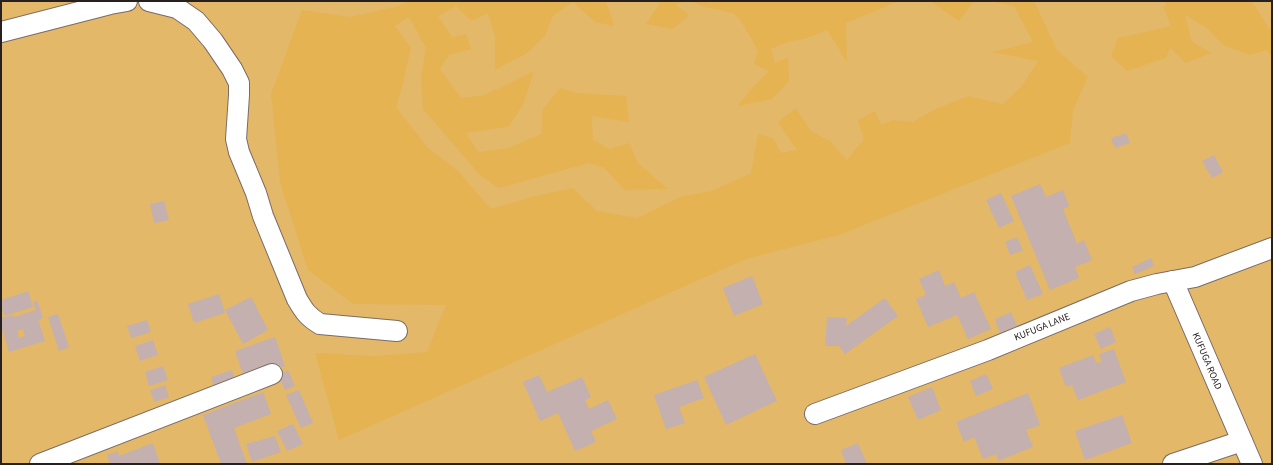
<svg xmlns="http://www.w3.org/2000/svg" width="1273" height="465" font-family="'Source Sans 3',sans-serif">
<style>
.green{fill:#e3b869}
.forest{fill:#e6b352}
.building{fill:#c3b0af;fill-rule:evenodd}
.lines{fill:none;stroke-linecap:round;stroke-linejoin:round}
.minor-casing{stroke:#7b6b65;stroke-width:22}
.minor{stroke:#fff;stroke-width:20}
.labels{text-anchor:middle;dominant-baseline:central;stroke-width:3;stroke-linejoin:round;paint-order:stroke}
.street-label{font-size:10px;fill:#27201e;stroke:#fff}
</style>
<rect width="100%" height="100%" fill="#ffece5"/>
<rect class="green" x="1" y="1" width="1271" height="463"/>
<g class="forest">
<path d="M408 1H606L614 26 595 22 573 2 553 16 545 36 527 53 495 70V37L488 13 471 21 456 6 438 16 452 37 466 34 471 49 449 55 440 69 461 98 485 95 534 71 523 105 508 127 466 133 478 152 509 148 541 134 543 109 560 88 577 93 626 96 629 122 592 116 593 140 610 149 629 143 638 163 668 189 625 190 604 168 589 163 499 188 480 175 423 109 421 78 426 48 409 17 395 26 411 48 402 87 396 107 427 147 458 171 491 209 531 197 573 188 597 211 637 218 680 197 712 191 751 173 758 134 773 138 781 153 797 150 778 122 796 108 811 131 831 142 847 160 864 139 858 120 875 111 881 125 892 120 913 122 933 110 968 96 1003 104 1022 86 1038 61 992 52 1033 42 1014 6 990 1H1034L1057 50 1088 77 1073 110 1070 143 839 235 746 259 339 440 315 353 374 356 427 352 446 305 353 304 308 270 280 182 271 94 302 10 350 17 399 6Z"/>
<path d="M661 1H684L676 5 689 15 673 29 646 24Z"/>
<path d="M692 1H899L846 23 847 62 827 30 807 38 788 42 771 49 775 63 788 57 789 81 772 99 738 106 752 88 769 71 754 64 758 51C754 43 740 17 734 14 720 8 705 10 692 1Z"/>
<path d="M930 1H974L959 21Z"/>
<path d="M1166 1H1252L1269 29 1272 27V56L1266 50 1250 55 1223 45 1207 28 1185 15 1192 42 1211 53 1186 63 1170 48 1166 58 1127 71 1111 56 1118 38 1171 26 1164 8Z"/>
</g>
<g class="building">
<path d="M1126 133 1130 143 1115 148 1111 138Z"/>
<path d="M1214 155 1223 172 1212 178 1202 161Z"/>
<path d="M1040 184 1046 197 1063 190 1069 206 1063 209 1077 244 1084 240 1092 260 1075 267 1079 278 1050 290 1011 196Z"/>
<path d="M1001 193 1014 221 999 228 986 200Z"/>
<path d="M164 201 169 220 154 223 150 204Z"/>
<path d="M1017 237 1023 250 1010 255 1005 242Z"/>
<path d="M1151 258 1154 266 1135 274 1132 267Z"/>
<path d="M1030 265 1043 294 1027 300 1015 272Z"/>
<path d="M939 270 945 286 954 282 961 298 974 292 991 329 968 339 957 315 928 327 916 299 926 295 919 279Z"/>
<path d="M752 276 763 304 734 316 723 288Z"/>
<path d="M28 291 33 307 4 316 1 305V300Z"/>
<path d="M219 294 225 313 194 323 188 304Z"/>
<path d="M251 297 268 330 243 344 225 310Z"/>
<path d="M885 298 898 316 845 354 839 346H825L827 317 847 318 846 326Z"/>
<path d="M37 300 43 318 39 320 37 316 45 341 9 352 1 325V318L13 315 14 317 36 310 33 302ZM23 329 25 336 19 338 17 331Z"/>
<path d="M1011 312 1017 326 1000 333 995 319Z"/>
<path d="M58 314 69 347 59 351 48 317Z"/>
<path d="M147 320 151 332 131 338 127 326Z"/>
<path d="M1110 327 1116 342 1101 349 1094 334Z"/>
<path d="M275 337 285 366 245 380 235 351Z"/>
<path d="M153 340 158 355 140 361 135 346Z"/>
<path d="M1114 349 1126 382 1078 400 1072 385 1066 387 1059 368 1093 355 1096 363 1102 362 1099 354Z"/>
<path d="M755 354 777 401 726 425 704 377Z"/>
<path d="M163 366 168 380 149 386 145 372Z"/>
<path d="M232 370 237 386 216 393 211 377Z"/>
<path d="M288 370 295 386 285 390 278 374Z"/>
<path d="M986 374 993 389 976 396 970 381Z"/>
<path d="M539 375 547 392 582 377 591 397 585 400 589 409 608 400 617 419 591 431 596 442 575 451 558 413 540 421 523 382Z"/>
<path d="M697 380 704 398 679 407 685 423 666 429 654 395Z"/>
<path d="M165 385 169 397 154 402 150 390Z"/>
<path d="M932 387 941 410 918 420 908 397Z"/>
<path d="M299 390 313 423 301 428 286 395Z"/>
<path d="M263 392 271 414 234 428 247 464H221L203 415Z"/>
<path d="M1028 393 1040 425 1026 430 1033 447 998 461 996 454 983 459 974 437 964 442 956 422Z"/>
<path d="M1122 415 1132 443 1085 460 1075 431Z"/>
<path d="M293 424 303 444 287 451 277 431Z"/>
<path d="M275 436 281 452 252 462 246 444Z"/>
<path d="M153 443 160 464H110L107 455 118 451 119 456Z"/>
<path d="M858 443 867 464H846L841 450Z"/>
</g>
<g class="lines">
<defs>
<g id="minor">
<path d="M149 1 177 8 196 21 213 41 232 69 239 83V95L236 139 239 152 256 193 263 216 297 299C304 311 308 317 320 324L397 331"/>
<path d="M1 32 110 4 127 1"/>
<path d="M1173 281 1252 464"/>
<path d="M815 414 988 350 1131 291 1157 284 1195 277 1272 248"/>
<path d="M40 464 272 374"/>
<path d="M1173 464 1242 441"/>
</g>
</defs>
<use href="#minor" class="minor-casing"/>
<use href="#minor" class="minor"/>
</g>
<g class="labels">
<g class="street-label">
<text transform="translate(1042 327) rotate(-22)">KUFUGA LANE</text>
<text transform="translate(1207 361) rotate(67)">KUFUGA ROAD</text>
</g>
</g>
<rect width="1273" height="465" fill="none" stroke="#27201e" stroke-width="4"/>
</svg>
